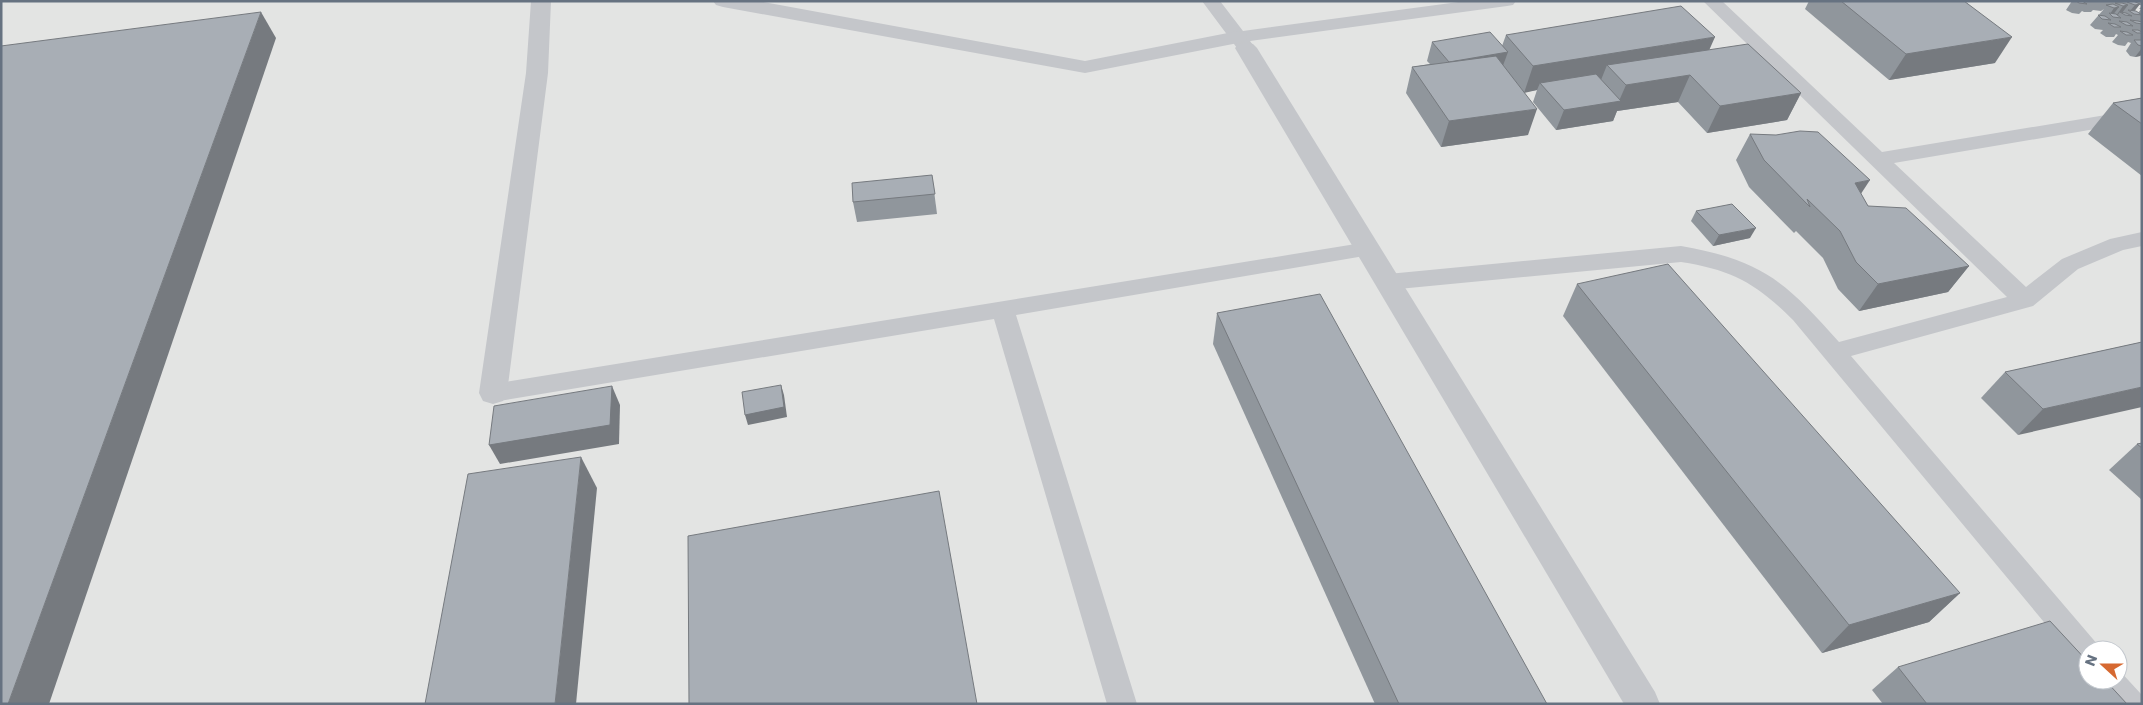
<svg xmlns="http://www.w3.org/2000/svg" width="2143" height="705" font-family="Poppins,sans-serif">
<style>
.built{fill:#e3e4e3;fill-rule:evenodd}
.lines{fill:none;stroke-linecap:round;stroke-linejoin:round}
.service{fill:#c4c6ca;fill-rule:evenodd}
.minor{fill:#c4c6ca;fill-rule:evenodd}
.wall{fill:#90969c}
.shaded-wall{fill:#767a7f}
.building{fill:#a8aeb5;stroke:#767a7f}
</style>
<rect width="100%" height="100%" fill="#f5f5f2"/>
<path class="built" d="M1 1H2142V704H1ZM2088 650H2118V680H2088Z"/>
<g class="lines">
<g class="service">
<path d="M1202 1H1220L1243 31 1466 1H1516L1513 5 1507 6 1250 41 1255 48 1252 52 1246 53 1240 52Z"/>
<path d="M1703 1H1722L1882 152 2142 109V121L1894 163 2026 287 2062 259 2110 239 2142 232V246L2123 250 2078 269 2033 306 1851 356 2098 645 2101 650H2088V667L2078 663 1793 320C1756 283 1732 270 1681 262L1388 290 1380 288 1377 282 1380 276 1388 274 1681 246C1762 260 1786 282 1839 342L2007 297Z"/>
<path d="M1368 242 1376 244 1379 249 1376 254 1016 315 1137 704H1107L994 319 493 402 484 400 481 393 484 386 493 384Z"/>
<path d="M2118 669 2141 694 2142 704H2111L2100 690 2095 680H2118Z"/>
</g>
<g class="minor">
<path d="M531 1H551L548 73 507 393 503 401 493 404 483 401 479 393 526 73Z"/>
<path d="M713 1H758L1085 61 1238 31 1245 33 1248 37 1245 41 1238 43 1085 73 723 7 716 5Z"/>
<path d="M1246 42 1253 44 1257 48 1655 692 1660 704H1624L1235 48 1239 44Z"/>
</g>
</g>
<g class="wall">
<path d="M1809 1H1964L1995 63 1889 80 1805 9Z"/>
<path d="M2072 1 2083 2V1H2142V5H2139L2134 11 2138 13 2141 9H2139L2142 6V54L2140 56 2135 57 2130 56 2126 51 2131 43 2128 42 2125 46 2118 45 2112 42 2118 35 2116 34 2114 37H2106L2100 33 2103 30 2095 29 2090 25 2104 9 2101 11 2093 10 2091 12H2084L2082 11 2079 14 2072 13 2066 10Z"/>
<path d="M1506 35 1709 50 1801 93 1787 120 1707 133 1678 102 1617 111 1613 121 1556 130 1533 102 1537 90 1525 92 1528 135 1441 147 1406 93 1412 67 1430 64 1427 61 1432 42 1502 46Z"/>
<path d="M2142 98V176L2088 134 2113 103Z"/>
<path d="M1750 134 1861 194 1868 206 1969 266 1948 292 1859 311 1838 289 1823 258 1796 231 1794 233 1749 187 1736 160Z"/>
<path d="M932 175 937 214 857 222 853 202Z"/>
<path d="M1696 211 1750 238 1713 246 1691 221Z"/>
<path d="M1577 284 1960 593 1929 622 1822 653 1563 316Z"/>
<path d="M1217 313 1547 704H1375L1213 344Z"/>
<path d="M2142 342 2018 435 1981 398 2005 372Z"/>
<path d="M2142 443V500L2109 470 2137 444Z"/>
<path d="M1898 667 2127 704H1883L1872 690Z"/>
</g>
<g class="shaded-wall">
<path d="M2140 4 2133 13 2130 11 2135 5Z"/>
<path d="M2128 5 2122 13 2120 12 2117 16H2116L2123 6Z"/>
<path d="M2119 7 2112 16 2110 14 2114 8Z"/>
<path d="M261 12 276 38 49 704H8Z"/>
<path d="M1715 37 1703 64 1607 65 1601 80 1540 83 1537 90 1524 93 1533 66Z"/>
<path d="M2012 37 1995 63 1889 80 1906 54Z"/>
<path d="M2142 48V54L2140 56 2135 57Z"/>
<path d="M1508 52 1501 71 1449 62Z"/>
<path d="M1690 75 1678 102 1617 111 1613 121 1556 130 1564 110 1619 101 1626 85Z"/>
<path d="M1801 93 1787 120 1707 133 1720 106Z"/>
<path d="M1537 109 1528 135 1441 147 1449 121Z"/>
<path d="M1870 180 1853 206 1855 183Z"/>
<path d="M1756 228 1750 238 1713 246 1719 235Z"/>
<path d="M1969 266 1948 292 1859 311 1878 284Z"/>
<path d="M781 385 784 395 787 417 748 425 745 415Z"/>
<path d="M612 386 620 405 619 444 500 464 489 445Z"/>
<path d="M2142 387V407L2018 435 2043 409Z"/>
<path d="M581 457 597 488 576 704H555Z"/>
<path d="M1960 593 1929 622 1822 653 1849 625Z"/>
</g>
<g class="building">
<path d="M1841 1H1964L2012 37 1906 54Z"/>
<path d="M2076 1H2082L2087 4 2079 3Z"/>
<path d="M2133 1 2140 4 2135 5 2127 2Z"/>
<path d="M2115 3H2122L2128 5 2123 6Z"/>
<path d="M2113 4 2119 7 2114 8 2106 5Z"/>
<path d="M1681 6 1715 37 1533 66 1506 35Z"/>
<path d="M2128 10 2136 11 2142 15 2134 14Z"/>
<path d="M261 12 8 704H1V46Z"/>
<path d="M2120 12 2126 13 2132 16 2125 15Z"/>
<path d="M2109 13 2116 14 2121 18 2113 17Z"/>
<path d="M2098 15 2105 16 2111 20 2102 19Z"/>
<path d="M2130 20 2138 21 2142 22V24L2136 23Z"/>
<path d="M2119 21 2127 22 2133 26 2126 25Z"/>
<path d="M2108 23 2115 24 2121 27H2114Z"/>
<path d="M2132 30H2138L2142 32V33H2137Z"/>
<path d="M2120 31 2127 32 2133 35H2126Z"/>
<path d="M1490 32 1508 52 1449 62 1432 42Z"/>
<path d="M2134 40H2142V46L2138 45Z"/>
<path d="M1748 44 1801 93 1720 106 1690 75 1626 85 1607 65Z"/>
<path d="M1496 56 1537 109 1449 121 1412 67Z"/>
<path d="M1596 74 1621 101 1564 110 1540 83Z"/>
<path d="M2142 98V124L2113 103Z"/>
<path d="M1800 131 1818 132 1870 180 1855 183 1868 206 1906 208 1969 266 1878 284 1856 262 1840 231 1807 199 1810 207 1764 160 1750 134 1776 135Z"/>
<path d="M932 175 935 194 853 202 852 183Z"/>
<path d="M1732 204 1756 228 1719 235 1696 211Z"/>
<path d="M1668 264 1960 593 1849 625 1577 284Z"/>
<path d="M1320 294 1547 704H1399L1217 313Z"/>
<path d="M2142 342V387L2043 409 2005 372Z"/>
<path d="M781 385 784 407 745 415 742 392Z"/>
<path d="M612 386 610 425 489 445 494 406Z"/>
<path d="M2142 443V448L2137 444Z"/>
<path d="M581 457 555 704H425L468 474Z"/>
<path d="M939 491 977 704H689L688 536Z"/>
<path d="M2050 621 2088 662V680H2105L2127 704H1927L1898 667Z"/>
</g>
<rect width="2143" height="705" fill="none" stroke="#667281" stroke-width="5"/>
<g transform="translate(2103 665) rotate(291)"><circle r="24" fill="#ffffff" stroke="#c2c7cd"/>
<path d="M0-4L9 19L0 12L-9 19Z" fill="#d66931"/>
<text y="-8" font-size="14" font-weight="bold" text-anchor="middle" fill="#667281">N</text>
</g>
</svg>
